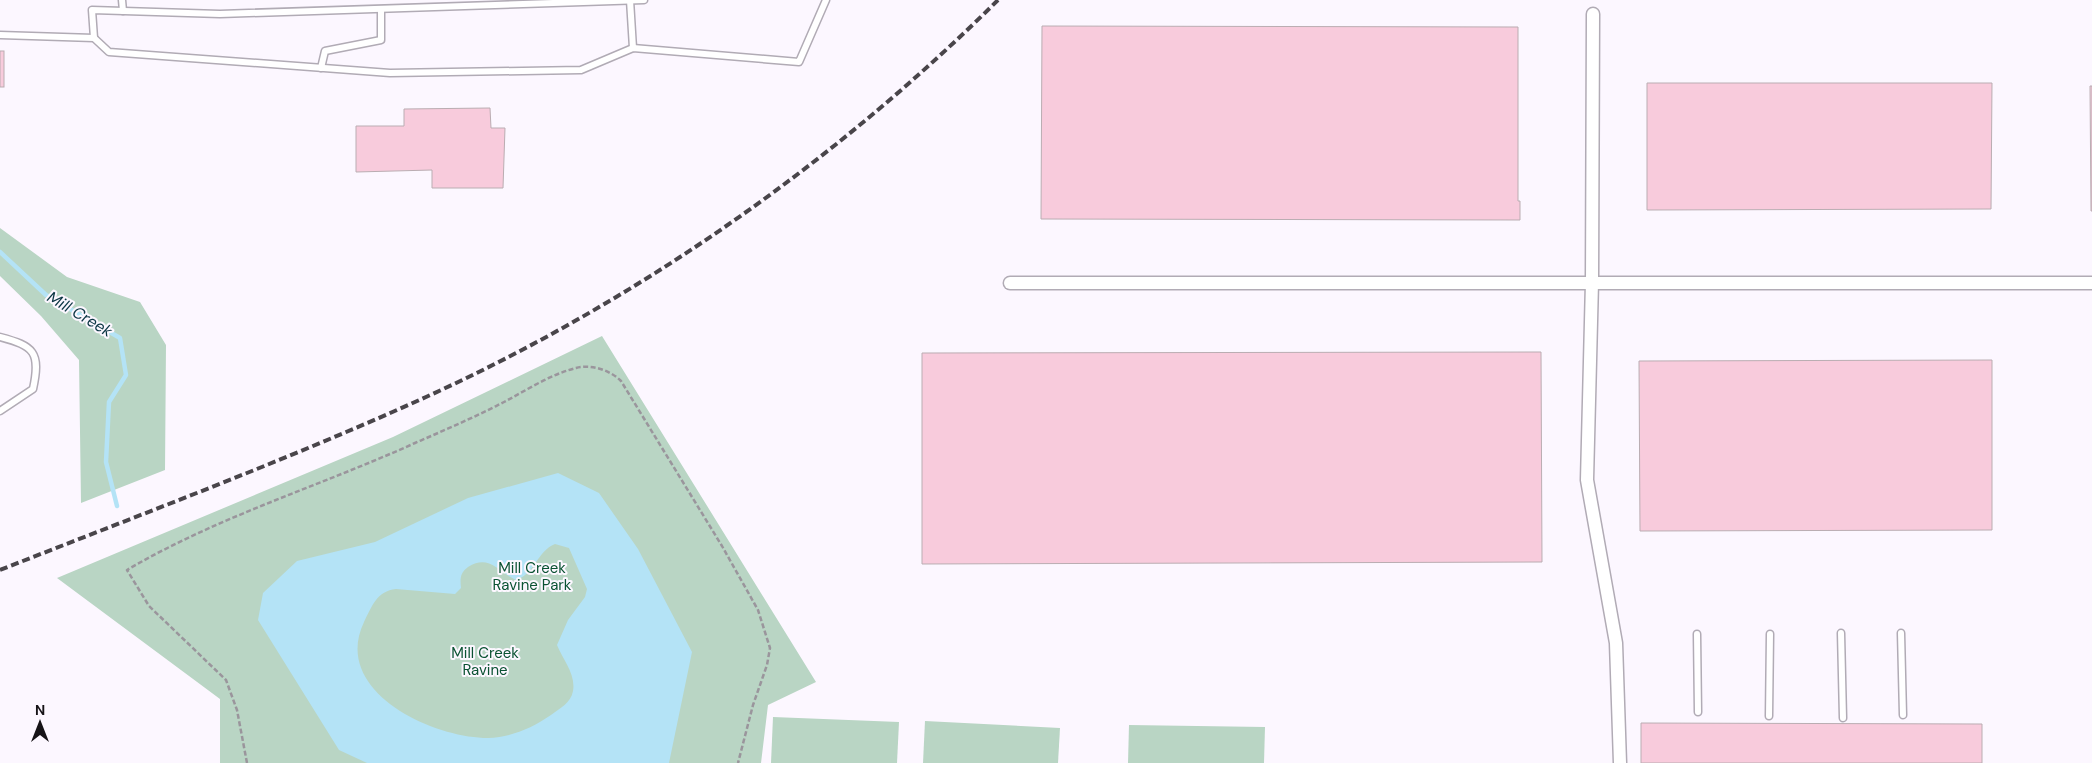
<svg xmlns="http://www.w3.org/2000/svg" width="2092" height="763" font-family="'DM Sans',sans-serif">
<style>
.green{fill:#b9d5c4}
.water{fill:#b4e3f6;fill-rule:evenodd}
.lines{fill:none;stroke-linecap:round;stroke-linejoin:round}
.stream{stroke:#b4e3f6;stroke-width:4.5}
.building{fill:#f8cbdc;stroke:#baadb2}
.lane-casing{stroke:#b1abb5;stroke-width:9}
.street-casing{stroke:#b1abb5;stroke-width:15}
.path{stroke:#9a959c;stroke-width:2.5;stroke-dasharray:5 2.5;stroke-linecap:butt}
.lane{stroke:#fff;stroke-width:6}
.street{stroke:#fff;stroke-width:12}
.rail{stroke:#49454a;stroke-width:4;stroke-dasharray:8 4;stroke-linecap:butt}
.labels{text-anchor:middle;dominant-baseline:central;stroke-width:4;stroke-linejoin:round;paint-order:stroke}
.park-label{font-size:15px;fill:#0a5232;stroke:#fcf7ff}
.water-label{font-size:16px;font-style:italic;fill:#0b3543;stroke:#fcf7ff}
</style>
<rect width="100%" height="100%" fill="#fcf7ff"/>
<g class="green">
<path d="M0 228 67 277 140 302 166 345 165 470 81 503 79 360 41 316 0 276Z"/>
<path d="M602 336 816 682 768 705 761 763H220V699L57 578 393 437Z"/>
<path d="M773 717 899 722 897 763H771Z"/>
<path d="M925 721 1060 728 1058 763H923Z"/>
<path d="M1129 725 1265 727 1264 763H1128Z"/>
</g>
<path class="water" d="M558 473 599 493 638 549 692 652 669 763H367L339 750 258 620 263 593 297 561 375 542 468 498ZM555 544 569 548 587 589 585 597 568 620 557 645C563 660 576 674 573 691 571 703 560 708 551 715 532 728 512 737 488 738 432 738 331 691 364 622 372 606 377 591 396 589L455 594 461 588C460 579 460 573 468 567 489 554 497 571 516 580 535 574 537 551 555 544Z"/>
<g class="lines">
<path class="stream" d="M0 252 46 295 120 338 126 375 109 402 106 462 117 506"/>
</g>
<g class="building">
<path d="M1042 26 1518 27V201H1520V220L1041 219Z"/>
<rect x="0" y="51" width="4" height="36"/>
<path d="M1647 83H1992L1991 209 1647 210Z"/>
<path d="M2090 86H2092V211H2091Z"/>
<path d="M490 108 491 128H505L503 188H432V170L356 172V126H404V109Z"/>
<path d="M1541 352 1542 562 922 564V353Z"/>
<path d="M1992 360V530L1640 531 1639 361Z"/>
<path d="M1641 723 1982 724V763H1641Z"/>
</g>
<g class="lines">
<defs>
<g id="lane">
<path d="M122 0 123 11"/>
<path d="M630 0 633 48"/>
<path d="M0 35 94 38 109 52 390 73 581 70 633 48 799 62 826 0"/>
<path d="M94 38 92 10 220 14 644 0"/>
<path d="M321 68 325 51 381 40V10"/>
<path d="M0 337C34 346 41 352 33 389L0 411"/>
<path d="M1841 633 1843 718"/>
<path d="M1901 633 1903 715"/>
<path d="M1697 634 1698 712"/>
<path d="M1769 716 1770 634"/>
</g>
<g id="street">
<path d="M1593 14 1592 282 1587 480 1616 643 1620 763"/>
<path d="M1010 283H2092"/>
</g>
</defs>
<use href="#lane" class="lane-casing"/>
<use href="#street" class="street-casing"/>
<path class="path" d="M247 763 237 710 226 680 149 606 127 570C217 517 320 486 415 443 445 430 475 417 504 402 527 390 551 374 576 368 591 364 610 370 621 381L722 546 758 610 770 648 767 665 753 705 738 763"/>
<use href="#lane" class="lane"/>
<use href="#street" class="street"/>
<path class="rail" d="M0 570C142 514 287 460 426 397 637 301 834 163 998 0"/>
</g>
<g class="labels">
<g class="park-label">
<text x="532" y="568">Mill Creek<tspan x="532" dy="17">Ravine Park</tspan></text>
<text x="485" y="653">Mill Creek<tspan x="485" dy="17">Ravine</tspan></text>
</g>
<g class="water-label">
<text transform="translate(80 314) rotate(31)">Mill Creek</text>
</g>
</g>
<g transform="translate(40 723)" stroke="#fcf7ff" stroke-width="4" paint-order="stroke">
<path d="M0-4L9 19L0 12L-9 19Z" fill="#161317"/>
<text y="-8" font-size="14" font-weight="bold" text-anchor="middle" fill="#161317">N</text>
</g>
</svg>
